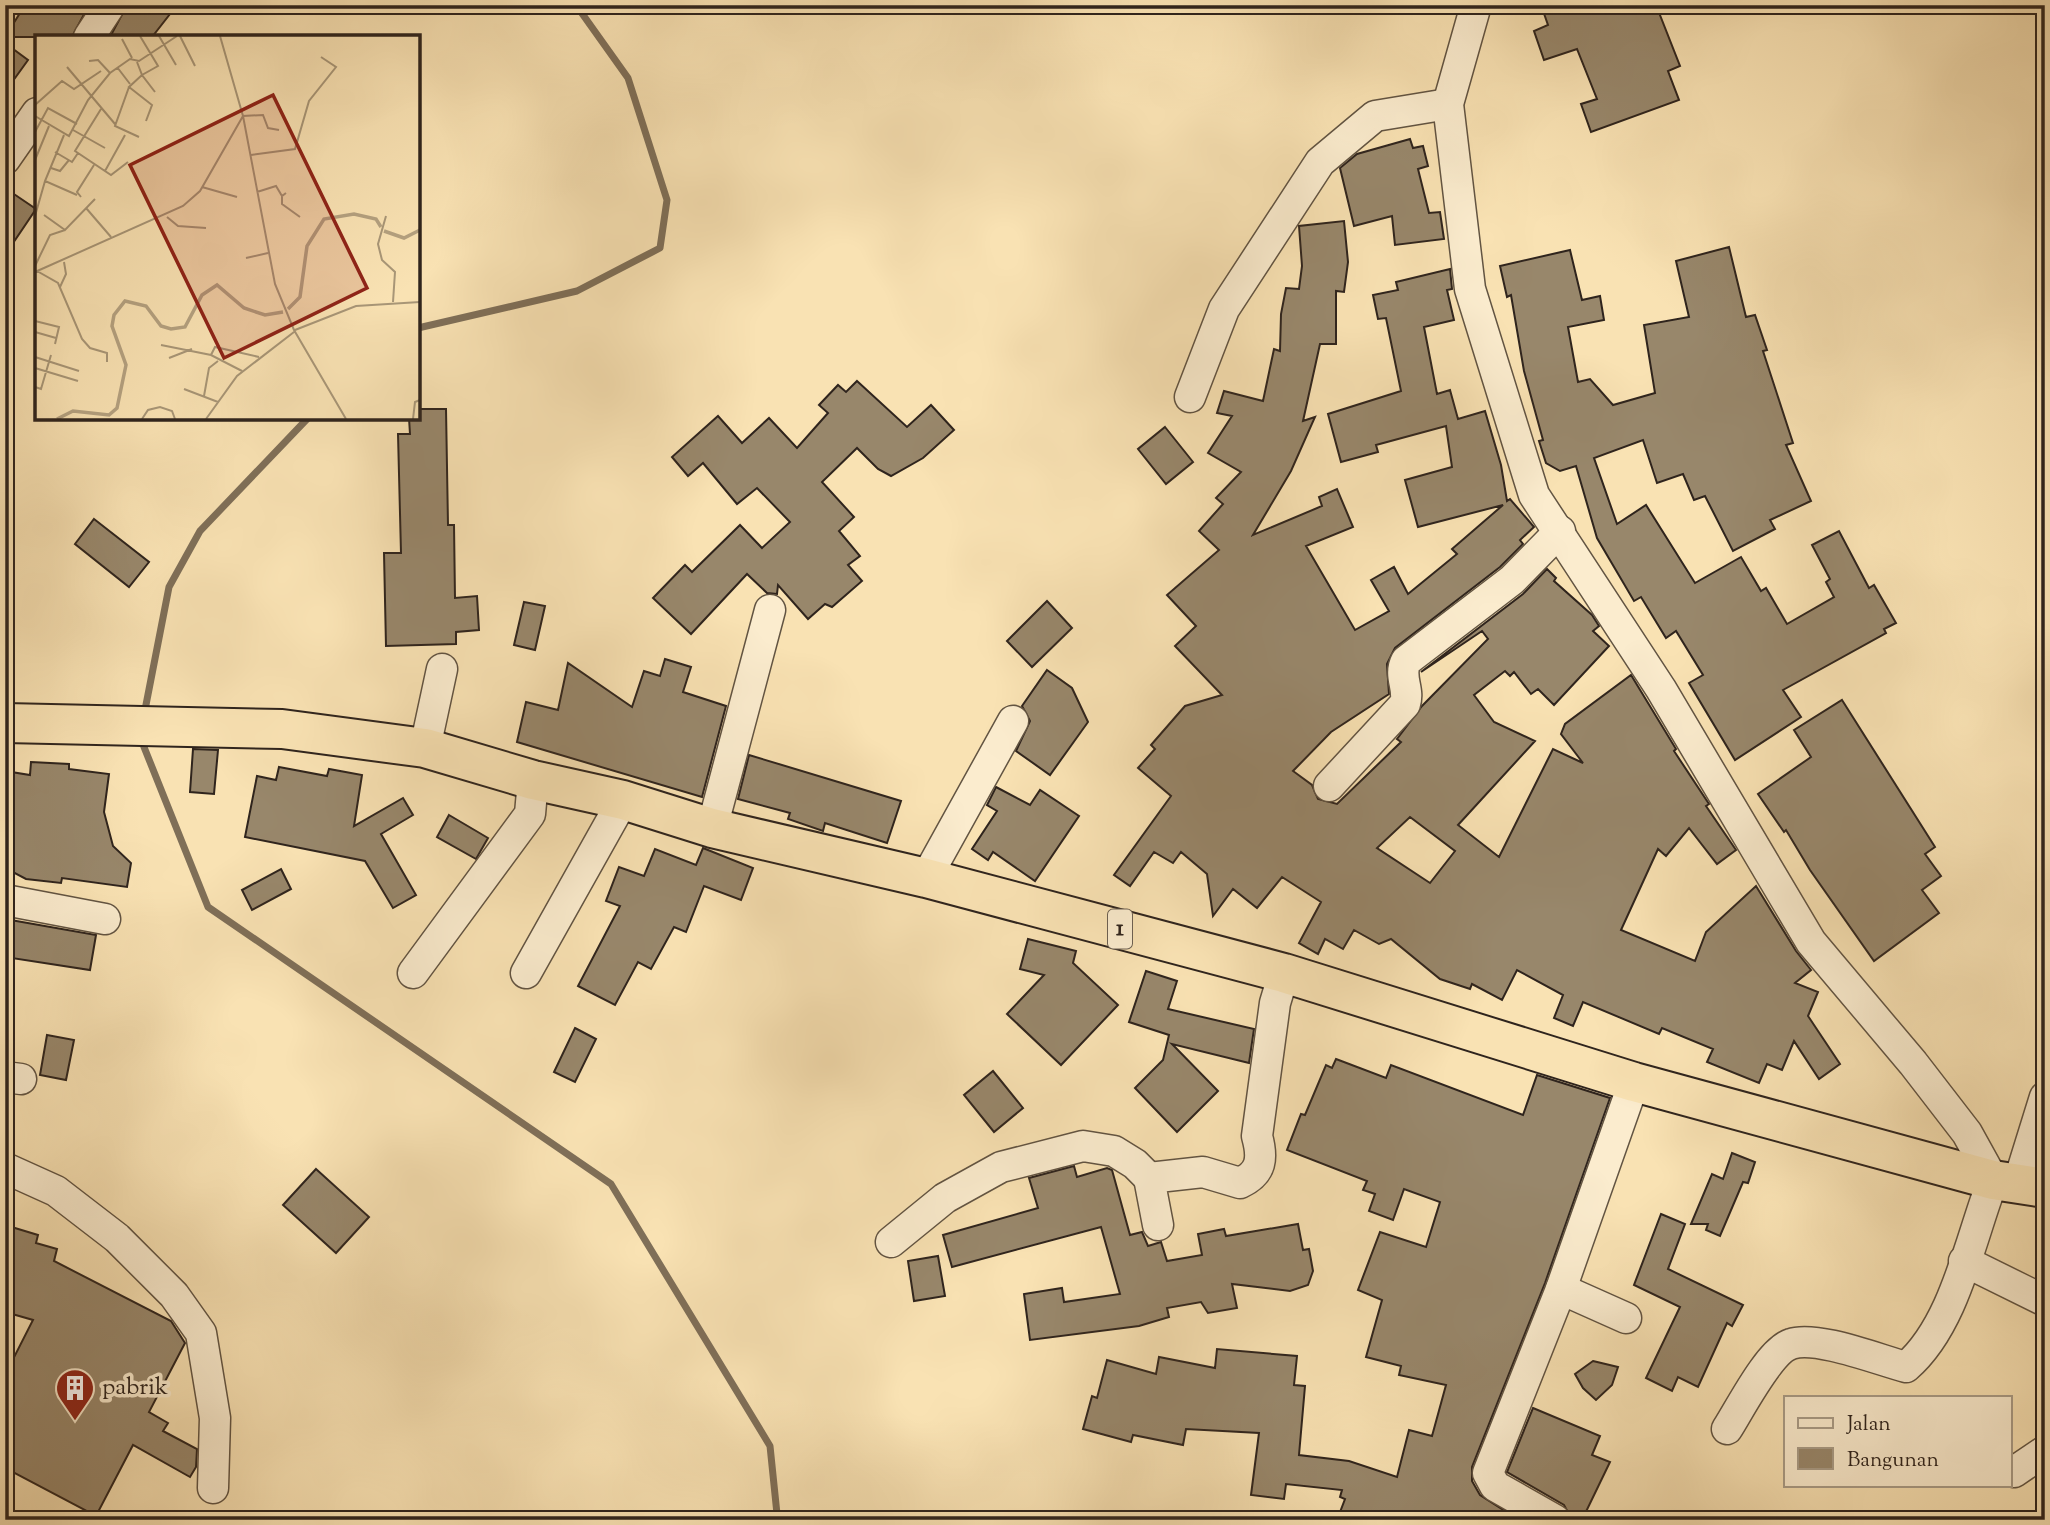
<svg xmlns="http://www.w3.org/2000/svg" width="2050" height="1525" font-family="'Sorts Mill Goudy',serif">
<style>
.lines{fill:none;stroke-linecap:round;stroke-linejoin:round}
.stream{stroke:#7f6f58;stroke-width:7}
.building{fill:#98876b;stroke:#2f241d;stroke-width:2;fill-rule:evenodd}
.minor-casing{stroke:#625442;stroke-width:33}
.highway-casing{stroke:#2f241d;stroke-width:42}
.minor{stroke:#fbecce;stroke-width:30}
.highway{stroke:#f9e2b3;stroke-width:38}
.labels{text-anchor:middle;dominant-baseline:central;stroke-width:7;stroke-linejoin:round;paint-order:stroke}
.shield{fill:#fbecce;stroke:#6c6052;stroke-width:2}
.shield-label{font-size:23px;font-weight:bold;fill:#2f241d}
.poi-label{font-size:24px;fill:#2f241d;stroke:#fbecce;text-anchor:start}
.inset-river{fill:none;stroke:#b4a180;stroke-width:3.5}
.inset-road{fill:none;stroke:#a89677;stroke-width:2}
.view{fill:#8f2418;fill-opacity:0.15;stroke:#8f2418;stroke-width:3.5}
.inset-edge{fill:none;stroke:#2f241d;stroke-width:3.5}
</style>
<rect width="100%" height="100%" fill="#f9e2b3"/>
<filter id="stains"><feTurbulence type="fractalNoise" baseFrequency=".00286" numOctaves="4"/><feColorMatrix values="0 0 0 0 .2 0 0 0 0 .09 0 0 0 0 .02 0 0 0 .5 -.17"/></filter>
<radialGradient id="worn" r=".72"><stop offset=".6" stop-color="#630" stop-opacity="0"/><stop offset="1" stop-color="#630" stop-opacity=".3"/></radialGradient>
<g class="lines">
<g class="stream">
<path d="M418 328 577 291 660 248 667 200 628 78 576 5"/>
<path d="M144 715 169 587 200 531 308 418"/>
<path d="M140 737 208 907 611 1184 770 1446 777 1514 774 1520"/>
</g>
</g>
<g class="building">
<path d="M25 5H89L72 37H5Z"/>
<path d="M127 5H177L152 37H110Z"/>
<path d="M1541 5H1656L1680 66 1668 71 1679 100 1591 132 1581 104 1597 99 1577 49 1544 60 1534 31 1548 25Z"/>
<path d="M5 43 28 60 5 92Z"/>
<path d="M1410 139 1413 148 1423 146 1428 166 1418 169 1429 213 1440 212 1444 239 1395 245 1392 216 1354 226 1340 168 1357 154Z"/>
<path d="M5 188 36 209 5 255Z"/>
<path d="M1344 221 1348 262 1344 292 1336 291V344H1320L1303 421 1315 417 1291 471 1253 535 1322 506 1319 497 1337 489 1353 527 1306 546 1355 630 1389 611 1371 580 1394 567 1408 594 1457 554 1452 549 1503 505 1418 527 1405 480 1452 467 1446 426 1376 445 1378 452 1341 462 1328 414 1401 391 1386 318 1378 319 1373 295 1398 290 1396 282 1450 269 1452 289 1447 290 1454 320 1424 327 1437 394 1450 390 1458 419 1485 411 1501 465 1507 501 1510 499 1534 527 1520 540 1523 544 1500 567 1395 648 1387 664 1389 694 1331 732 1293 771 1312 785 1318 799 1337 804 1401 742 1397 739 1422 706 1488 639 1482 631 1421 672 1523 594 1547 569 1556 578 1554 581 1592 615 1599 626 1593 631 1609 646 1554 705 1538 689 1531 694 1514 672 1510 676 1505 671 1474 695 1494 722 1535 741 1458 825 1499 857 1553 749 1583 763 1561 734 1565 724 1631 675 1676 749 1674 751 1709 804 1706 806 1736 850 1717 864 1689 828 1666 856 1658 849 1621 930 1695 961 1706 932 1756 886 1796 951 1811 970 1795 983 1818 992 1808 1016 1840 1064 1819 1079 1794 1041 1782 1070 1767 1064 1759 1083 1707 1062 1713 1049 1662 1028 1659 1034 1583 1002 1573 1026 1554 1018 1563 995 1517 970 1502 1000 1472 984 1470 989 1440 979 1391 939 1379 944 1354 930 1343 949 1325 939 1318 954 1299 943 1321 902 1282 877 1257 908 1233 889 1213 916 1207 874 1181 852 1173 863 1154 852 1130 886 1114 875 1171 796 1138 768 1155 749 1151 745 1185 706 1222 695 1175 646 1196 626 1167 595 1219 550 1199 531 1223 504 1216 498 1241 472 1208 453 1232 416 1217 413 1224 391 1263 401 1274 349 1280 351 1281 314 1286 288 1299 289 1302 266 1299 226ZM1410 817 1455 851 1430 883 1377 848Z"/>
<path d="M1729 247 1746 317 1755 315 1767 350 1763 351 1793 443 1786 445 1811 501 1770 520 1775 529 1733 551 1705 496 1694 500 1683 474 1657 483 1643 440 1594 458 1617 524 1646 505 1695 583 1741 557 1761 591 1766 588 1787 624 1834 597 1826 582 1830 579 1812 545 1839 531 1869 588 1874 585 1896 623 1884 629 1886 633 1783 690 1801 717 1735 760 1689 683 1703 675 1676 631 1666 638 1641 597 1634 601 1597 538 1576 466 1560 471 1546 463 1539 441 1543 440 1524 371 1511 295 1507 297 1500 266 1570 250 1582 300 1600 296 1604 320 1568 327 1578 382 1590 379 1613 405 1655 393 1644 325 1689 317 1676 261Z"/>
<path d="M857 381 907 427 931 405 954 430 923 458 891 476 878 469 857 448 822 482 854 517 839 531 860 556 848 565 862 581 832 607 825 604 808 619 778 585 777 594 767 593 747 574 691 634 653 598 685 565 692 572 740 525 762 548 790 522 757 488 737 504 703 463 688 476 672 457 718 416 742 443 769 418 797 448 828 413 819 405 838 385 846 392Z"/>
<path d="M418 409H446L448 525H454L455 598 477 596 479 630 456 632V644L386 646 384 553H401L398 434H410L409 418H418Z"/>
<path d="M1165 427 1193 462 1166 484 1138 449Z"/>
<path d="M94 519 149 562 129 587 75 544Z"/>
<path d="M1047 601 1072 628 1032 667 1007 641Z"/>
<path d="M524 602 545 606 535 650 514 645Z"/>
<path d="M665 659 691 667 683 692 726 706 702 797 517 742 526 702 558 710 568 663 632 707 644 671 660 676Z"/>
<path d="M1047 670 1072 688 1088 722 1050 775 1016 751 1030 721 1022 706Z"/>
<path d="M1842 700 1935 847 1925 854 1941 876 1922 890 1939 913 1874 961 1810 870 1786 830 1784 832 1758 794 1811 757 1794 730Z"/>
<path d="M193 749 218 750 214 794 190 792Z"/>
<path d="M749 755 901 801 887 843 825 823 823 831 788 819 790 813 738 799Z"/>
<path d="M31 762 69 764V769L109 774 104 812 113 846 131 863 127 887 62 878 61 883 26 879 5 868V771L30 775Z"/>
<path d="M279 767 327 776 329 769 362 775 354 826 403 798 413 815 381 834 416 895 393 908 365 861 245 837 257 776 276 780Z"/>
<path d="M996 787 1030 805 1040 790 1079 816 1035 881 993 852 988 860 972 849 997 811 987 805Z"/>
<path d="M449 815 488 838 476 859 437 837Z"/>
<path d="M703 848 753 868 741 900 704 886 686 932 674 927 651 969 638 962 615 1005 578 986 620 906 606 901 619 867 644 876 655 849 696 865Z"/>
<path d="M281 869 291 889 252 910 242 890Z"/>
<path d="M5 919 96 935 90 970 5 957Z"/>
<path d="M1028 939 1076 951 1073 963 1118 1005 1061 1065 1007 1014 1044 975 1020 969Z"/>
<path d="M1146 971 1177 981 1168 1009 1254 1029 1249 1063 1172 1044 1218 1091 1177 1132 1135 1088 1163 1060 1169 1035 1129 1022Z"/>
<path d="M575 1028 596 1039 575 1082 554 1072Z"/>
<path d="M47 1035 74 1040 66 1080 40 1075Z"/>
<path d="M1336 1059 1386 1078 1391 1065 1523 1115 1537 1075 1610 1098 1545 1283 1472 1467V1481L1480 1495 1519 1520H1396L1376 1513 1374 1520H1337L1345 1499 1340 1497 1342 1490 1286 1484 1284 1499 1251 1495 1259 1433 1186 1429 1183 1445 1133 1435 1131 1442 1083 1429 1092 1396 1097 1398 1107 1360 1156 1374 1159 1357 1215 1368 1217 1349 1297 1356 1294 1385 1305 1386 1299 1455 1349 1461 1397 1477 1409 1430 1432 1436 1446 1385 1399 1375 1401 1366 1366 1357 1382 1300 1358 1290 1380 1232 1426 1247 1440 1202 1404 1189 1393 1220 1369 1211 1375 1194 1363 1190 1367 1181 1287 1150 1301 1114 1305 1115 1326 1065 1332 1068Z"/>
<path d="M993 1071 1023 1108 994 1132 964 1095Z"/>
<path d="M1732 1153 1755 1162 1748 1183 1743 1182 1720 1236 1706 1230 1708 1224H1691L1712 1174 1723 1179Z"/>
<path d="M1074 1166 1077 1177 1107 1168 1112 1170 1130 1235 1142 1232 1148 1246 1161 1242 1167 1261 1202 1255 1198 1234 1224 1229 1226 1236 1298 1224 1303 1250 1309 1249 1313 1271 1308 1285 1290 1291 1232 1284 1237 1308 1208 1313 1201 1302 1167 1308 1169 1317 1139 1326 1030 1340 1024 1294 1062 1288 1064 1302 1120 1294 1101 1227 952 1267 943 1235 1038 1208 1029 1178Z"/>
<path d="M316 1169 369 1217 336 1253 283 1205Z"/>
<path d="M1661 1214 1685 1224 1668 1269 1743 1305 1732 1326 1727 1323 1698 1387 1678 1377 1672 1391 1646 1378 1680 1307 1634 1285Z"/>
<path d="M5 1225 38 1235 36 1243 57 1249 54 1261 171 1321 185 1343 149 1412 168 1423 163 1431 197 1449 196 1467 190 1477 133 1445 96 1516 5 1468V1375L33 1320 5 1312Z"/>
<path d="M938 1256 945 1296 914 1301 908 1261Z"/>
<path d="M1593 1361 1618 1367 1612 1385 1596 1400 1583 1388 1575 1374Z"/>
<path d="M1533 1408 1600 1436 1592 1455 1610 1462 1582 1520H1572L1564 1505 1507 1472Z"/>
</g>
<g class="lines">
<defs>
<g id="minor">
<path d="M1476 5 1448 104 1470 289 1534 495 1661 689 1811 942 1913 1063 1967 1133 1993 1180C1970 1239 1955 1325 1906 1367 1879 1360 1816 1335 1791 1344 1769 1351 1740 1409 1727 1429"/>
<path d="M89 37 110 5"/>
<path d="M5 159 37 113"/>
<path d="M1190 397 1224 309 1320 162 1375 116 1448 104"/>
<path d="M425 748 442 669"/>
<path d="M1329 786 1405 704C1410 689 1398 676 1406 661L1512 580 1560 531"/>
<path d="M712 828 770 610"/>
<path d="M926 878 1013 721"/>
<path d="M5 900 105 919"/>
<path d="M413 973 530 814 533 780"/>
<path d="M526 973 623 800"/>
<path d="M5 1077 21 1079"/>
<path d="M5 1168 56 1191 117 1238 174 1295 201 1333 215 1418 213 1488"/>
<path d="M2018 1184 2045 1097"/>
<path d="M1158 1225 1149 1178 1203 1172 1240 1183C1262 1173 1263 1158 1257 1136L1275 1003 1284 973"/>
<path d="M891 1242 945 1198 1001 1167 1083 1146 1114 1151 1135 1164 1149 1178"/>
<path d="M1964 1261 2045 1301"/>
<path d="M1561 1289 1626 1318"/>
<path d="M2014 1472 2045 1451"/>
<path d="M1555 1520 1495 1486 1488 1473 1561 1289 1634 1082"/>
</g>
<path id="highway" d="M5 723 282 729 425 748 533 780 623 800 712 828 926 878 1284 973 1634 1082 1993 1180 2045 1188"/>
</defs>
<use href="#minor" class="minor-casing"/>
<use href="#highway" class="highway-casing"/>
<use href="#minor" class="minor"/>
<use href="#highway" class="highway"/>
</g>
<defs>
<symbol id="building-pin" viewBox="-11 -11 22 30"><path d="M0 17L-7.5 6A9.5 9.5 0 1 1 7.5 6Z" fill="#8f2418" stroke="#fbecce"/><path d="M-4-6H4V6H1V3H-1V6H-4ZM-2.5-4.3h1.7v1.8h-1.7ZM.8-4.3h1.7v1.8H.8ZM-2.5-1h1.7V.8h-1.7ZM.8-1h1.7V.8H.8Z" fill="#fff"/></symbol>
</defs>
<g fill-rule="evenodd">
<use href="#building-pin" x="53" y="1366" width="44" height="60"/>
</g>
<g class="labels">
<rect class="shield" x="1108" y="909.5" width="24" height="39" rx="5"/>
<g class="shield-label">
<text x="1120" y="929">1</text>
</g>
<g class="poi-label">
<text x="102" y="1388">pabrik</text>
</g>
</g>
<g transform="translate(35 35)">
<rect width="385" height="385" fill="#f9e2b3"/>
<path class="inset-river" d="M349 196 369 203 385 195M253 274 265 262 272 211 289 184 319 179 341 184 346 192M22 384 38 376 74 380 82 373 91 330 77 291 79 280 90 266 111 271 126 291 136 294 150 292 167 260 182 250 209 273 230 280 248 277"/>
<path class="inset-road" d="M105 1 123 31 107 40 120 57M124 1 141 30M145 1 160 31M185 1 208 81 240 249 259 295 311 384M87 4 97 23M54 26 63 25 75 38M102 27 107 40 94 52 117 70 111 86M32 32 80 89M82 32 95 49M94 52 80 91 104 102M0 70 27 46 39 54 66 36M66 74 40 116 76 140 93 127M0 81 34 101 53 65 75 38 95 24 104 26 142 1M38 95 70 113M0 97 13 73 42 89M29 100 10 146 42 160M20 117 37 127 43 118M216 120 260 114 274 66 301 32 286 22M0 125 14 91M16 133 25 136 34 125M70 136 90 100M167 152 202 162M222 157 241 151 247 161 251 158M247 161V169L265 182M46 162 42 157 59 130M51 173 76 202M9 180 30 195 60 164M0 181 10 146M351 181 343 209 347 225 360 237 358 267M132 182 143 191 171 193M211 223 233 218M0 231 15 200 30 195M2 236 23 248 47 304 55 313 72 318V327M0 237 148 171 165 156 208 81 228 80 233 93 244 95M25 252 31 239 29 227M0 286 24 292 20 309M260 295 321 271 385 267M0 297 21 303M126 310 176 320 207 336M176 320 180 312 224 322M0 322 44 336M134 323 157 314M0 333 43 346M0 352 6 354 16 320M149 354 183 367M169 361 174 333 183 326M107 384 113 375 125 372 137 376 140 384M171 384 202 341 259 297M378 384 380 367 385 365"/>
<path class="view" d="M238 60 332 253 189 323 95 130Z"/>
<rect width="385" height="385" class="inset-edge"/>
</g>
<rect width="2050" height="1525" fill="none" stroke="#f9e2b3" stroke-width="28"/>
<rect x="7" y="7" width="2036" height="1511" fill="none" stroke="#2f241d" stroke-width="3.5"/>
<rect x="14" y="14" width="2022" height="1497" fill="none" stroke="#2f241d" stroke-width="2"/>
<rect x="1784" y="1396" width="228" height="91" fill="#fbecce" stroke="#a99c87" stroke-width="2"/>
<rect x="1798" y="1418" width="35" height="10" fill="#fbecce" stroke="#a99c87" stroke-width="2"/>
<text x="1847" y="1430" font-size="21" fill="#2f241d">Jalan</text>
<rect x="1798" y="1448" width="35" height="21" fill="#98876b" stroke="#a99c87" stroke-width="2"/>
<text x="1847" y="1466" font-size="21" fill="#2f241d">Bangunan</text>
<rect width="100%" height="100%" filter="url(#stains)"/>
<rect width="100%" height="100%" fill="url(#worn)"/>
</svg>
